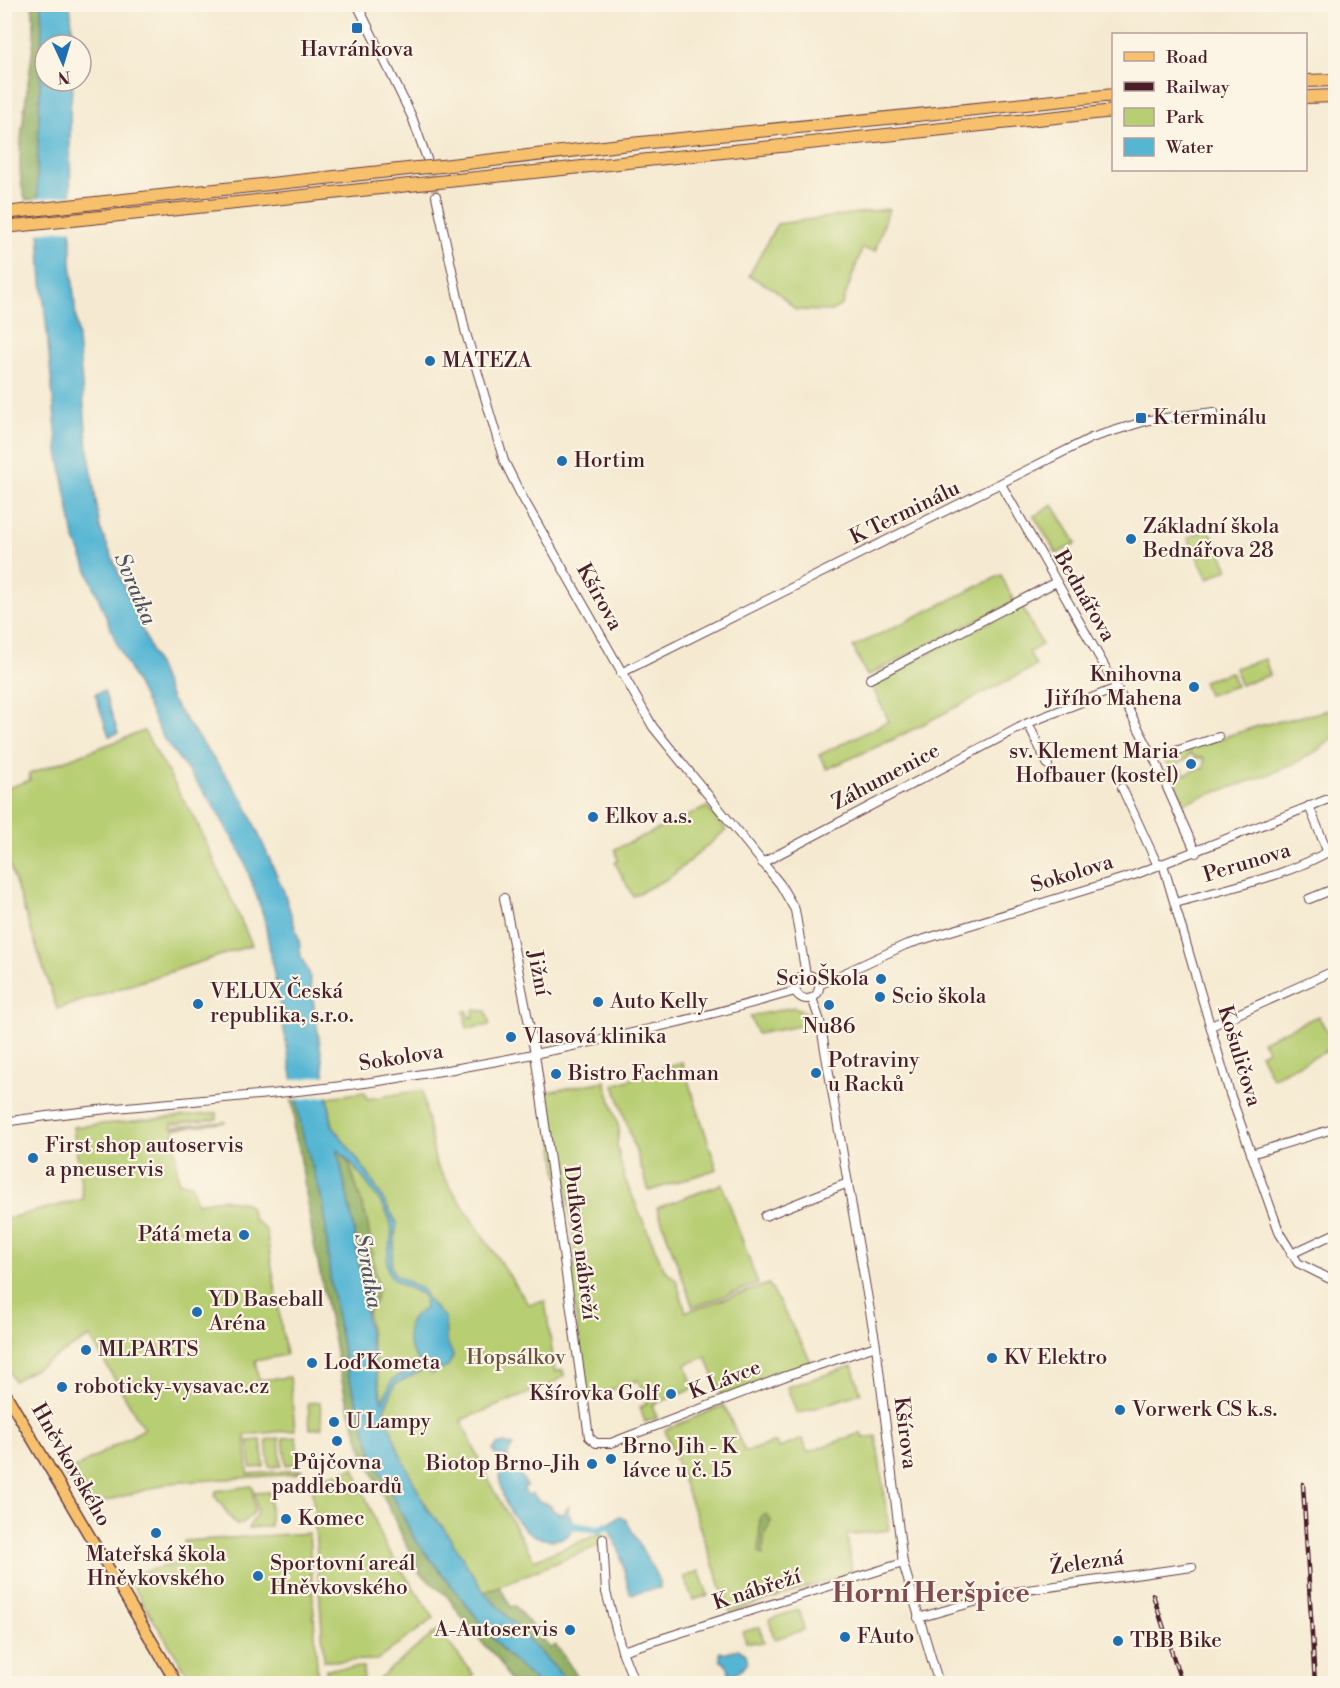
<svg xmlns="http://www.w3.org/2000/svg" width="1340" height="1688" font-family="'Libre Bodoni',serif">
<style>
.green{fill:#b8ce73;stroke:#81764f;stroke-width:1.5;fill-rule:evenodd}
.forest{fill:#92b165;stroke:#6e6848;stroke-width:1.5}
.water{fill:#55b6d4;stroke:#506a80;stroke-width:1.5;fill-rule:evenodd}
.pier{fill:#f5ead1}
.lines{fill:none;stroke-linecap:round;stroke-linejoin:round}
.canal{stroke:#55b6d4;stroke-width:8}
.minor-tunnel{stroke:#d3c1b0;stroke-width:8;stroke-dasharray:8 4;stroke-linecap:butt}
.minor-casing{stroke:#643d44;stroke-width:10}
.major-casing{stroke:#643d44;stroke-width:13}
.highway-casing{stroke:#643d44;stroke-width:14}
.minor{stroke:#fff;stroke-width:8}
.major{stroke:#f7c06c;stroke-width:10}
.highway{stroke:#f7c06c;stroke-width:12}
.rail-casing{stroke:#4a1f2b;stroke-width:4.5}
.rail{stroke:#fcf5e5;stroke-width:2;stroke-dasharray:7;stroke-linecap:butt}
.highway-bridge-casing{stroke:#643d44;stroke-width:14;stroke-linecap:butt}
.highway-bridge{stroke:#f7c06c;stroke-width:12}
.poi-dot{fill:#1f6fb2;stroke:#fcf5e5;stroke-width:2}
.labels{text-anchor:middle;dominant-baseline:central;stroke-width:4.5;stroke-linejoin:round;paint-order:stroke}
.poi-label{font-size:21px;fill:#4a1f2b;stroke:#fcf5e5;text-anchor:start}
.street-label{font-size:21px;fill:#4a1f2b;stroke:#fcf5e5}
.park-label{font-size:21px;fill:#6b5441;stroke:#fcf5e5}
.water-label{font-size:22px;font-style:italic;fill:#4e5466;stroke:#fcf5e5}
.district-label{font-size:27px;font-weight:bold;fill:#814b53;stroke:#fcf5e5}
</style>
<rect width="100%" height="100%" fill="#fcf5e5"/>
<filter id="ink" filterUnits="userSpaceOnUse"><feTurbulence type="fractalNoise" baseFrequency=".0167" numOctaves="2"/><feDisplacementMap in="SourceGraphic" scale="12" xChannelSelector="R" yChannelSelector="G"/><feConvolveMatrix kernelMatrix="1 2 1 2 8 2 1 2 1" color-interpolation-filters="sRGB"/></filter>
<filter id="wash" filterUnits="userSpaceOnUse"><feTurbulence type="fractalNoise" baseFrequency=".008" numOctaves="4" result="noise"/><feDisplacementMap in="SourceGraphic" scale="24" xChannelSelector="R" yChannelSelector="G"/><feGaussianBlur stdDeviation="1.35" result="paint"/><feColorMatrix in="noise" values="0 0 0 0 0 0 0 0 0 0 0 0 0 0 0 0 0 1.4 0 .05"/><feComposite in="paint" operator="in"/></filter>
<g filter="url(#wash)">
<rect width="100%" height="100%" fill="#f5ead1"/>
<g class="green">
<path d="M889 209 875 251 862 249 842 305 831 311 796 310 774 289 749 276 777 224Z"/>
<path d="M1053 505 1076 543 1057 554 1034 516Z"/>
<path d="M1209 528 1228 569 1208 579 1188 538Z"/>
<path d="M1001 575 1014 602 867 676 853 647Z"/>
<path d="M1022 606 1042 645 1029 652 1036 666 892 740 827 769 819 755 889 721 869 681Z"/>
<path d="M1265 659 1270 675 1240 685 1235 668Z"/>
<path d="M1231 672 1236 686 1208 695 1203 681Z"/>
<path d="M1335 709V736C1300 771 1231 786 1183 803L1164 757 1258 726ZM1190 753 1196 758H1204V769H1197L1185 775 1182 769 1176 771 1174 766 1187 759Z"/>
<path d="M144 731 198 825 252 945 57 1009 5 852V789L30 780 29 774Z"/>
<path d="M707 807 726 830 669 878 633 896 615 863 618 860 615 849Z"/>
<path d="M794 1007 806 1012 811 1024 757 1034 750 1016Z"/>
<path d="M473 1010 486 1011 490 1025 467 1029 464 1011H468L470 1018 474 1016Z"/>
<path d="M1318 1016 1330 1036 1335 1034V1047L1272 1078 1260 1054 1268 1050 1262 1041Z"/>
<path d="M682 1062 717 1169 649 1191 614 1085Z"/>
<path d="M605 1081 619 1128 617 1146 624 1177 664 1269 676 1280 686 1312 769 1284 812 1363 722 1397 706 1357 686 1364 693 1389 652 1405 657 1418 645 1422 640 1407 647 1404 638 1380 592 1397 586 1396 571 1277 576 1259 566 1182 558 1176 546 1092Z"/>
<path d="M422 1090 436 1165 528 1304 545 1301 555 1372 563 1370 564 1376 552 1384 461 1420 492 1487 534 1560 601 1533 610 1538H599L600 1545 484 1592C455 1546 419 1503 399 1452 375 1393 372 1337 362 1275 352 1215 337 1156 328 1097L365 1092 367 1099Z"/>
<path d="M217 1113V1119L172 1124V1127L226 1122 174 1129 178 1182 191 1184 197 1203 221 1199 246 1203 250 1207 253 1218 266 1230 286 1355 255 1361 259 1380 290 1377 295 1430 245 1435 248 1474 303 1470 295 1474 170 1483 86 1507 65 1474 144 1429 90 1337 14 1381 5 1364V1219L83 1199 73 1127Z"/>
<path d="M722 1184 758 1284 693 1307 657 1208Z"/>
<path d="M852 1366 861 1393 797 1414 787 1387Z"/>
<path d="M320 1402 322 1428 310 1429 308 1403Z"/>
<path d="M724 1405 745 1452 776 1442 779 1448 803 1439 807 1452 861 1433 862 1438 876 1436 889 1530 847 1535 852 1573 730 1612 665 1430Z"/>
<path d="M296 1437 299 1463 286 1465 283 1438Z"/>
<path d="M279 1438 281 1466 269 1467 266 1440Z"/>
<path d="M261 1440 264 1467 251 1468 248 1441Z"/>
<path d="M354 1468 385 1545 434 1618 377 1660 324 1661 312 1481Z"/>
<path d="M251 1486 253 1488 254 1512 242 1524 236 1525 215 1496 216 1491Z"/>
<path d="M270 1492V1526L248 1528 257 1514 255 1493Z"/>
<path d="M309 1533 318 1683H193L126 1576 191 1560 184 1541Z"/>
<path d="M699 1571 708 1595 693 1600 684 1577Z"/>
<path d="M799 1610 804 1630 774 1639 769 1619Z"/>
<path d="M760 1627 764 1643 746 1642 743 1632Z"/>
<path d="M438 1630 474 1675 464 1683H373Z"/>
<path d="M363 1667 364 1683H327L326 1669Z"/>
</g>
<g class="forest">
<path d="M32 5H41L42 29 38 199 26 200C10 167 31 77 34 37 35 27 33 15 32 5Z"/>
<path d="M292 1100H296L324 1206 330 1278 345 1363 373 1454 364 1455 345 1395 313 1239 299 1148 293 1130 295 1121Z"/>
<path d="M337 1147 349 1163 367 1220 378 1290 373 1307 366 1313 352 1219Z"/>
<path d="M375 1461 414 1538 503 1651 537 1683H511L498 1659 473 1633 448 1597 419 1572 369 1465Z"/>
<path d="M764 1515H767L771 1521 764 1536 763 1555 759 1553 760 1517Z"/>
<path d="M500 1587 511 1607 515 1606 550 1648 556 1645 582 1683H569L484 1592Z"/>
</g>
<g class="water">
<path d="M41 5H70L74 45H45V81H73L70 108 71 263 87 440 100 528 172 701 244 801 284 892 299 940 301 957 309 973 332 1125 368 1174 397 1223 391 1265 394 1274 423 1290 430 1303 445 1318 446 1339 453 1356 448 1367 432 1374 425 1369 395 1384 384 1409 399 1452 427 1509 443 1527 484 1592 569 1683H537L503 1651 414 1538 375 1461 345 1363 330 1278 324 1206 302 1132 264 917 242 855 212 803 164 739 117 644 74 537 58 451 41 269 37 175 42 29ZM337 1149C351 1162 387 1205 391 1224 393 1232 391 1239 389 1247 381 1282 397 1281 424 1296L425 1309C400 1320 405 1346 421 1364L393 1379 382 1401 367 1323 352 1219Z"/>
<path d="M104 691 118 733 109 736 95 694Z"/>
<path d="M504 1443 513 1446 508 1454 509 1467 519 1472 527 1486 523 1488 528 1496 532 1493 539 1501 552 1506 551 1509 562 1515 569 1506 568 1512 574 1525 569 1535C533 1555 498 1508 500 1474L506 1468 504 1455H495L493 1450 497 1445Z"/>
<path d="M620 1516 626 1520 660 1582V1588L630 1594 619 1550 607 1525Z"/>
<path d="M738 1649 746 1654 748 1662 730 1679 728 1666 720 1660V1651L726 1653Z"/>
</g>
<g class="pier">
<path d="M73 195 74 229 36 233 35 199Z"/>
<path d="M328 1075 331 1096 293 1100 289 1080Z"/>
</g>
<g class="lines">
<path class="canal" d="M573 1526 599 1529 607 1526"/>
</g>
</g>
<g filter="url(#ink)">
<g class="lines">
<path class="minor-tunnel" d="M428 162 436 196"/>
<defs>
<g id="minor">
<path d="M357 4 412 117 427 159"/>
<path d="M436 196 465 330 504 461 520 493 653 727 780 884 795 910 806 975"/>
<path d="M1001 484 1117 688 1154 758 1196 853"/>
<path d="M621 673 1091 438 1149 420 1214 412"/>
<path d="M870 679 1056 582"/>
<path d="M1028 723 1048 765"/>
<path d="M1154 758 1219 737"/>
<path d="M1122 788 1158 866"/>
<path d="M1309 806 1328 853"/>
<path d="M762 863 1028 723 1117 688"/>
<path d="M1163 864 1230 1094 1280 1234 1298 1263 1336 1282"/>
<path d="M504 898 535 1054 589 1437 596 1443H611L786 1376 876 1346"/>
<path d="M1309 899 1336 888"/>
<path d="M1175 903C1230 887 1288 877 1336 847"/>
<circle cx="807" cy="987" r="12"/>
<path d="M819 985 905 945 1134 875 1336 796"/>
<path d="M812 998 820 1021 876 1346 903 1563 939 1684"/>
<path d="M1211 1026 1336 970"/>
<path d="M4 1122C133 1102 264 1099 392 1079 528 1058 663 1029 795 991"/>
<path d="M1251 1154 1336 1128"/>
<path d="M765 1216 848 1183"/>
<path d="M1291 1254 1336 1233"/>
<path d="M603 1539 606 1592 622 1651 635 1684"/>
<path d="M918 1618 1006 1593 1192 1567"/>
<path d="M622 1651 903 1563"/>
</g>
<path id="major" d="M4 1391 177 1684"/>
<g id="highway">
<path d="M1306 81 1336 80"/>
<path d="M1306 97 1336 96"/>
<path d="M442 166 621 145 1114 95"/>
<path d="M448 181 1114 111"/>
<path d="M4 213 417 168"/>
<path d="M4 227 419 184"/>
</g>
</defs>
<use href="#minor" class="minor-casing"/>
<use href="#major" class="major-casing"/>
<use href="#highway" class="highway-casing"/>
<use href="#minor" class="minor"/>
<use href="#major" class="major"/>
<use href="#highway" class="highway"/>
<defs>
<g id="rail">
<path d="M1303 1484 1315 1684"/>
<path d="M1153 1595 1182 1684"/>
</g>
</defs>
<use href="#rail" class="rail-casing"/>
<use href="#rail" class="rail"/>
<defs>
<g id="highway-bridge">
<path d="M417 168 442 166"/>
<path d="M419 184 448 181"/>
</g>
</defs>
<use href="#highway-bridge" class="highway-bridge-casing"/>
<use href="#highway-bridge" class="highway-bridge"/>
</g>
</g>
<g class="poi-dot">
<rect x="351" y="22" width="12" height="12" rx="3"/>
<circle cx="430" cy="361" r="6"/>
<rect x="1135" y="412" width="12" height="12" rx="3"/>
<circle cx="562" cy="461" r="6"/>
<circle cx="1131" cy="539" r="6"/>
<circle cx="1194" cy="687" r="6"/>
<circle cx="1191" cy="764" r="6"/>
<circle cx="593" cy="817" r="6"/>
<circle cx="881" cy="979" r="6"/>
<circle cx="880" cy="997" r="6"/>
<circle cx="598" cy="1002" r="6"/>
<circle cx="198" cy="1004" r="6"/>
<circle cx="829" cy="1005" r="6"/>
<circle cx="511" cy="1037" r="6"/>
<circle cx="816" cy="1073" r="6"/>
<circle cx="556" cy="1074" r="6"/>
<circle cx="33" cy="1158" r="6"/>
<circle cx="244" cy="1235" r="6"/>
<circle cx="197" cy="1312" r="6"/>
<circle cx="86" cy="1350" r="6"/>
<circle cx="992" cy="1358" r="6"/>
<circle cx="312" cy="1363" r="6"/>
<circle cx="62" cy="1387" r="6"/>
<circle cx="671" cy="1394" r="6"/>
<circle cx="1120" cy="1410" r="6"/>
<circle cx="334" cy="1422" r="6"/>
<circle cx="337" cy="1441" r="6"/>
<circle cx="611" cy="1459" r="6"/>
<circle cx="592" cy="1464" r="6"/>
<circle cx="286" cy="1519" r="6"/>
<circle cx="156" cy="1533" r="6"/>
<circle cx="258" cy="1576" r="6"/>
<circle cx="570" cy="1630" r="6"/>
<circle cx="845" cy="1637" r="6"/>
<circle cx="1118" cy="1641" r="6"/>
</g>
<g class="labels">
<g class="poi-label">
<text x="357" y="50" text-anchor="middle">Havránkova</text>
<text x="442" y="361">MATEZA</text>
<text x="1153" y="418">K terminálu</text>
<text x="574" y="461">Hortim</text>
<text x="1143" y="527">Základní škola<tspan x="1143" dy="24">Bednářova 28</tspan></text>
<text x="1182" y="675" text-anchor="end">Knihovna<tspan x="1182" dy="24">Jiřího Mahena</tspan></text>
<text x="1179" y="752" text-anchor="end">sv. Klement Maria<tspan x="1179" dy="24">Hofbauer (kostel)</tspan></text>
<text x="605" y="817">Elkov a.s.</text>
<text x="869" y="979" text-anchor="end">ScioŠkola</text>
<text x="210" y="992">VELUX Česká<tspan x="210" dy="24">republika, s.r.o.</tspan></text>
<text x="892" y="997">Scio škola</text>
<text x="610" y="1002">Auto Kelly</text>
<text x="829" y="1027" text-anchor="middle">Nu86</text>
<text x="523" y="1037">Vlasová klinika</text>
<text x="828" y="1061">Potraviny<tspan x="828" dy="24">u Racků</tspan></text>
<text x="568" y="1074">Bistro Fachman</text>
<text x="45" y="1146">First shop autoservis<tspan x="45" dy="24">a pneuservis</tspan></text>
<text x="232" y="1235" text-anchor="end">Pátá meta</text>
<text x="209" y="1300">YD Baseball<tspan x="209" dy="24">Aréna</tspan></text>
<text x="98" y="1350">MLPARTS</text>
<text x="1004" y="1358">KV Elektro</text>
<text x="324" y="1363">Loď Kometa</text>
<text x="74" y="1387">roboticky-vysavac.cz</text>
<text x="659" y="1394" text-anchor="end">Kšírovka Golf</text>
<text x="1132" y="1410">Vorwerk CS k.s.</text>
<text x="346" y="1422">U Lampy</text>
<text x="623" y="1447">Brno Jih - K<tspan x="623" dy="24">lávce u č. 15</tspan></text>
<text x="337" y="1463" text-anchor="middle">Půjčovna<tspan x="337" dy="24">paddleboardů</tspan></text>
<text x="580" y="1464" text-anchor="end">Biotop Brno-Jih</text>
<text x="298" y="1519">Komec</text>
<text x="156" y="1555" text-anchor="middle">Mateřská škola<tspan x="156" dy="24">Hněvkovského</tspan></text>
<text x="270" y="1564">Sportovní areál<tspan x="270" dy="24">Hněvkovského</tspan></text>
<text x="558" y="1630" text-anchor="end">A-Autoservis</text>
<text x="857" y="1637">FAuto</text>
<text x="1130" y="1641">TBB Bike</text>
</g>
<g class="street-label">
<text transform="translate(905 513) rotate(-26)">K Terminálu</text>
<text transform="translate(1084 596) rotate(60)">Bednářova</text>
<text transform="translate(599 597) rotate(61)">Kšírova</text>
<text transform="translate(886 777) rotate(-28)">Záhumenice</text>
<text transform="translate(1247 863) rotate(-17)">Perunova</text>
<text transform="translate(1072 874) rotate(-17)">Sokolova</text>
<text transform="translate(538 973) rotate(79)">Jižní</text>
<text transform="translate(1239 1056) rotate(73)">Košuličova</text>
<text transform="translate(401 1058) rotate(-9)">Sokolova</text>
<text transform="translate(580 1243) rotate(83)">Dufkovo nábřeží</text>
<text transform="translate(725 1380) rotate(-21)">K Lávce</text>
<text transform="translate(905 1433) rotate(83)">Kšírova</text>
<text transform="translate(71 1465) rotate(60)">Hněvkovského</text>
<text transform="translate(1087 1563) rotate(-8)">Železná</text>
<text transform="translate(757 1590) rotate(-18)">K nábřeží</text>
</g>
<g class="park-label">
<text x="516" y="1358">Hopsálkov</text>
</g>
<g class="water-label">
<text transform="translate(135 589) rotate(67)">Svratka</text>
<text transform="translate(368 1271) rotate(80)">Svratka</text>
</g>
<g class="district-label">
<text x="931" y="1594">Horní Heršpice</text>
</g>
</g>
<rect width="1340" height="1688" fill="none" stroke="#fcf5e5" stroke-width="24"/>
<rect x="1112" y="33" width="195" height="138" fill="#fcf5e5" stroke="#b59f9b" stroke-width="1.5"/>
<rect x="1124" y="52" width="30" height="9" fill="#f7c06c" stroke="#b59f9b" stroke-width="1.5"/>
<text x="1166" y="63" font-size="18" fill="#4a1f2b">Road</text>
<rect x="1124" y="82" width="30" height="9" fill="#4a1f2b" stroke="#b59f9b" stroke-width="1.5"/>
<text x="1166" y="93" font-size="18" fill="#4a1f2b">Railway</text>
<rect x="1124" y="108" width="30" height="18" fill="#b8ce73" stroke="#b59f9b" stroke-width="1.5"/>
<text x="1166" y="123" font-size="18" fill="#4a1f2b">Park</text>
<rect x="1124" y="138" width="30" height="18" fill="#55b6d4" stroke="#b59f9b" stroke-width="1.5"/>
<text x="1166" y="153" font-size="18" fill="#4a1f2b">Water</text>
<g transform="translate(63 63) rotate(176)"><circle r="28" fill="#fcf5e5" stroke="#b59f9b" stroke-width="1.5"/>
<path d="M0-4.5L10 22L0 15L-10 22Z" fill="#1f6fb2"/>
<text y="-9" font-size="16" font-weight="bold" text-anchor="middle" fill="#4a1f2b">N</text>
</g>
</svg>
